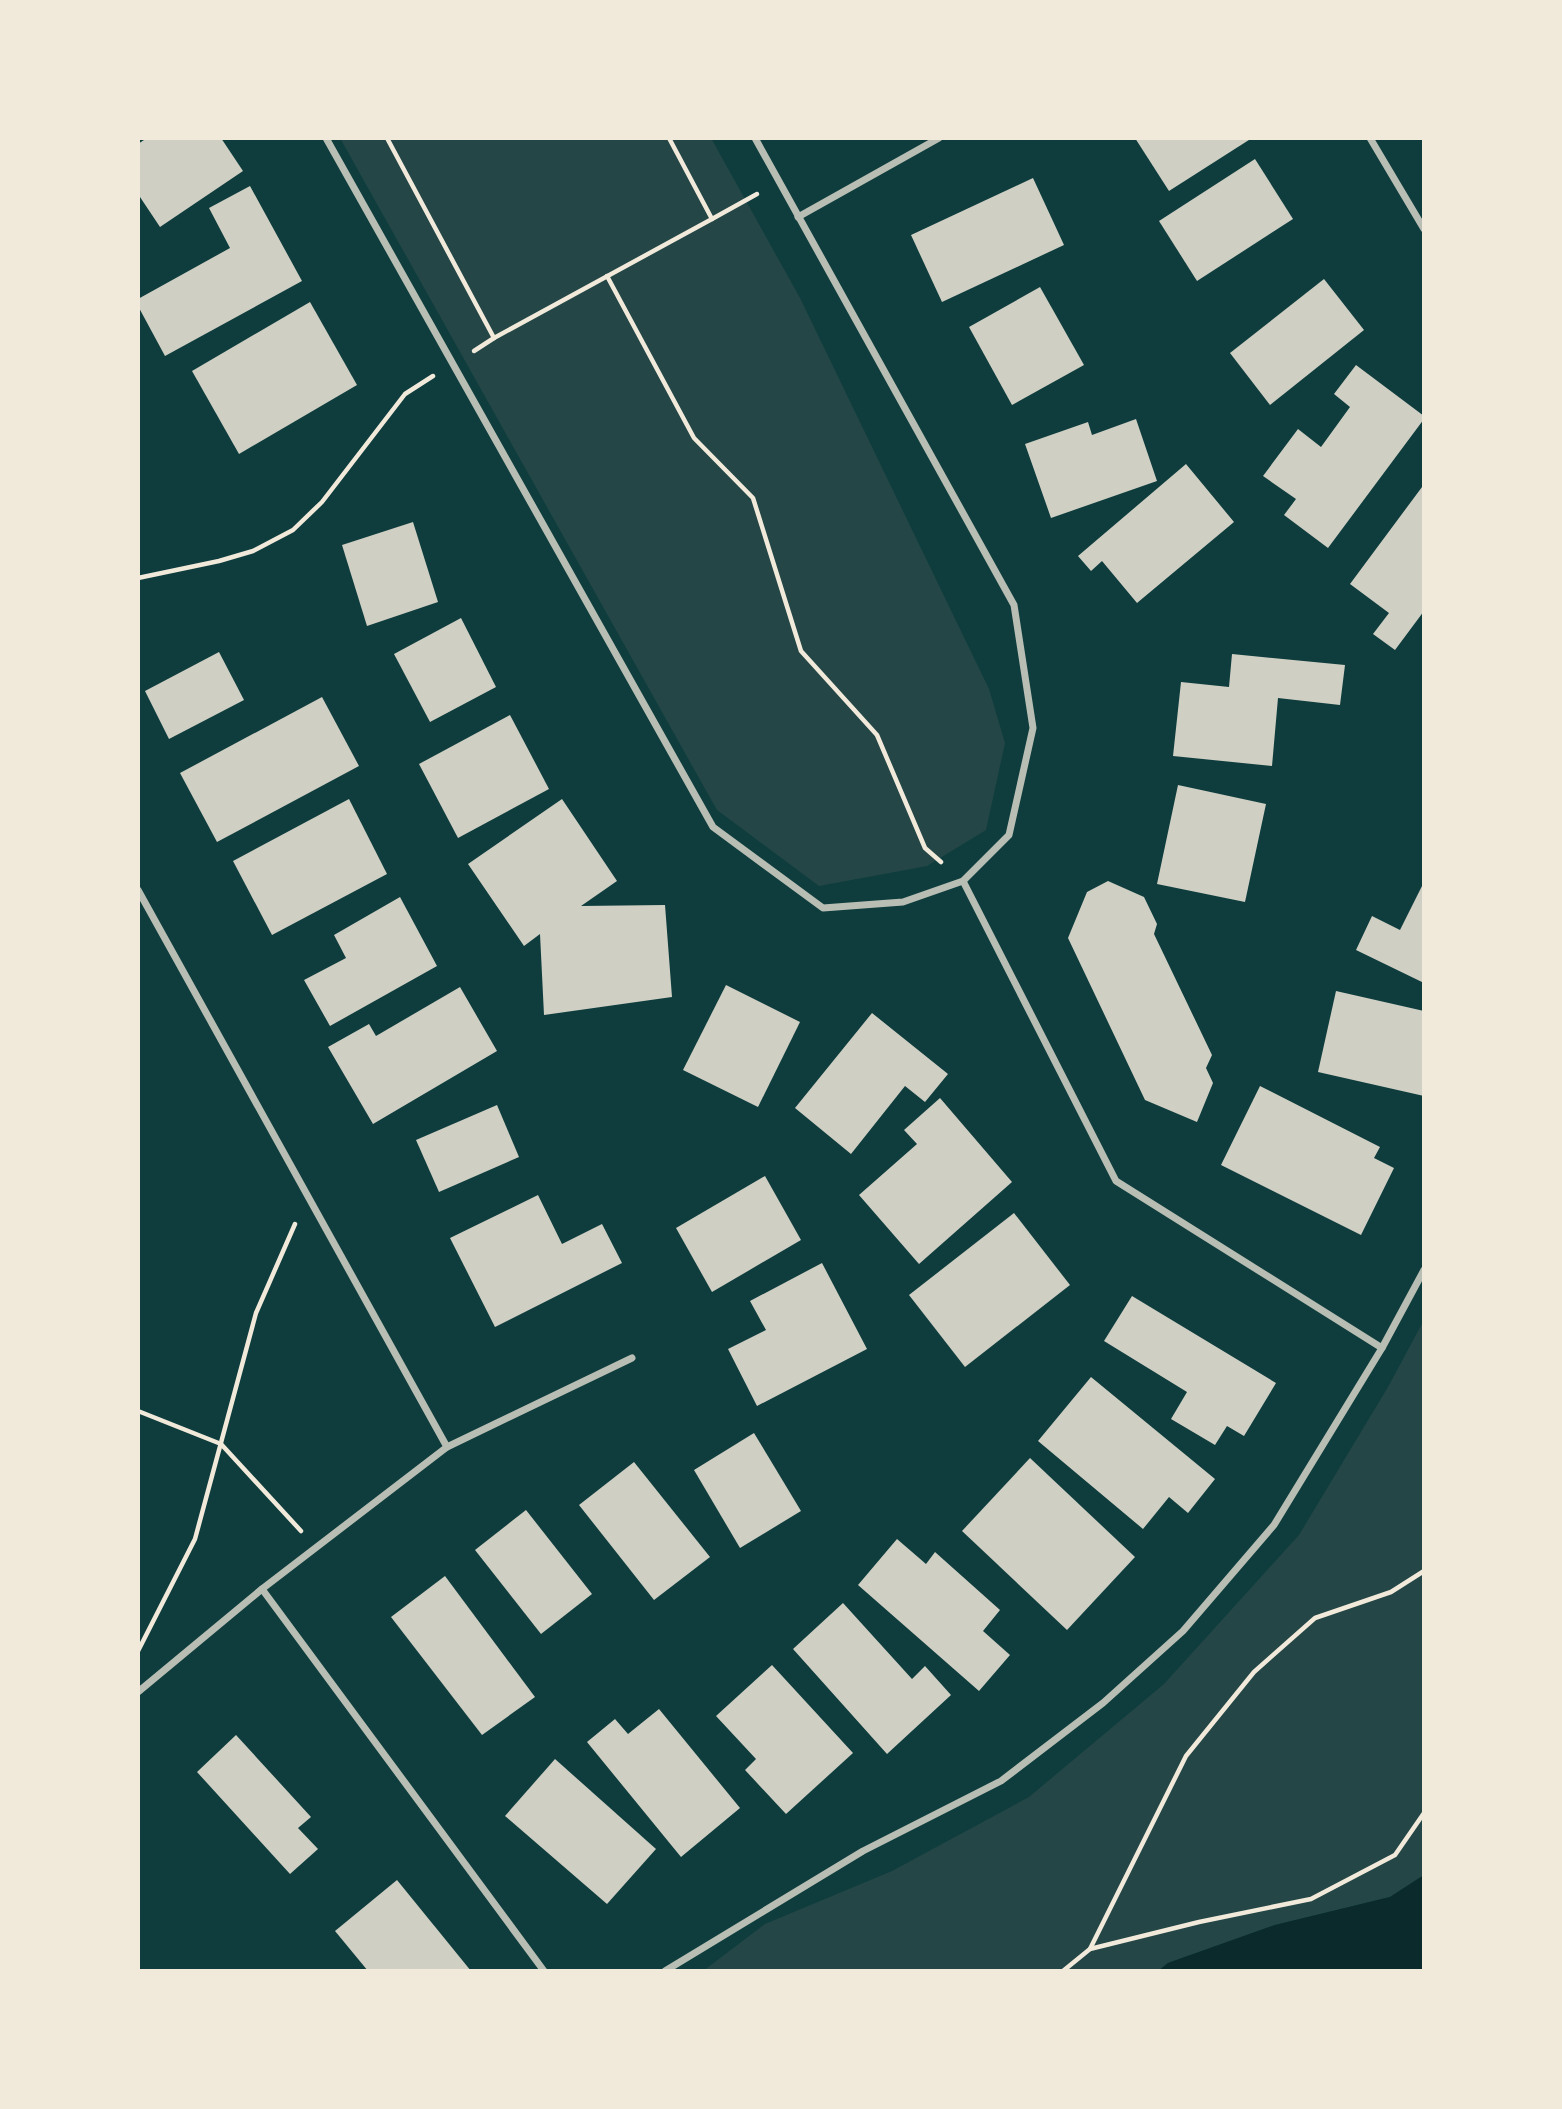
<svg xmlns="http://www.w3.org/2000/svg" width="1562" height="2109" font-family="Roboto,sans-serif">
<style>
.green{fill:#244646}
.water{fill:#0a2a2b}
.building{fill:#cfcfc3}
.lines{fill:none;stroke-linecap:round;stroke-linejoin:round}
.path{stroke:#f1e9da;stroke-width:4.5}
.minor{stroke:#b8beb3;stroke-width:7}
</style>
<rect width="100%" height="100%" fill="#0f3d3e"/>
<g class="green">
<path d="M340 138H711L800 298 989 689 1005 743 986 830 927 866 819 886 717 810Z"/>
<path d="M1424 1320V1875L1390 1897 1275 1925 1168 1963 1158 1971H703L765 1924 892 1871 1029 1797 1164 1684 1299 1535 1388 1387Z"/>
</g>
<path class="water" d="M1424 1875V1971H1158L1168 1963 1275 1925 1390 1897Z"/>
<g class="building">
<path d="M147 138H221L243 171 160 227 138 194V144Z"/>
<path d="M1135 138H1252L1169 191Z"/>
<path d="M1255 159 1293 219 1197 281 1159 221Z"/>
<path d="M1033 178 1064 245 942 302 911 235Z"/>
<path d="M250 186 302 281 165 356 138 306V299L230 248 209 208Z"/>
<path d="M1324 279 1364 330 1270 405 1230 353Z"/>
<path d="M1040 287 1084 365 1012 405 969 327Z"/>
<path d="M310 302 357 385 239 454 192 371Z"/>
<path d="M1356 365 1424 416V419L1328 548 1284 515 1296 499 1263 476 1298 429 1321 447 1350 407 1334 394Z"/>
<path d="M1136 419 1157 481 1051 518 1025 444 1088 422 1092 435Z"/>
<path d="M1186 464 1234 522 1137 603 1102 561 1091 571 1078 556Z"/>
<path d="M1422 487 1424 611 1395 650 1373 634 1389 613 1350 584Z"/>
<path d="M413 522 438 602 367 626 342 545Z"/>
<path d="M461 618 496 687 430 722 394 654Z"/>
<path d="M219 652 244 700 169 739 145 691Z"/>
<path d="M1232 654 1345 665 1340 705 1278 698 1272 766 1173 756 1181 682 1229 687Z"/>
<path d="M322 697 359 766 217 842 180 773Z"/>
<path d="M510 715 549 789 458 838 419 764Z"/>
<path d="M1178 785 1266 804 1245 902 1157 884Z"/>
<path d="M349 799 387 874 272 935 233 861Z"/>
<path d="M562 799 617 881 581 906 665 905 672 997 544 1015 540 934 524 946 468 864Z"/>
<path d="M1108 881 1144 897 1157 924 1154 934 1212 1055 1206 1068 1213 1083 1197 1122 1145 1100 1068 938 1087 892Z"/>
<path d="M1424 882V983L1356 950 1372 916 1400 930Z"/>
<path d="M400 897 437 966 330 1026 304 980 346 958 334 935Z"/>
<path d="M726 985 800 1022 758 1107 683 1070Z"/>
<path d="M460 987 497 1051 373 1124 328 1047 369 1024 376 1036Z"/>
<path d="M1336 991 1424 1011V1096L1318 1072Z"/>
<path d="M872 1013 948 1074 925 1102 905 1086 851 1154 795 1108Z"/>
<path d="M1260 1086 1380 1147 1374 1158 1394 1168 1361 1235 1221 1165Z"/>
<path d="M940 1098 1012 1182 919 1264 859 1195 917 1144 904 1130Z"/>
<path d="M497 1105 519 1157 439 1192 416 1140Z"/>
<path d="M765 1176 801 1240 712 1292 676 1228Z"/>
<path d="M538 1195 562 1244 602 1224 622 1263 495 1327 450 1238Z"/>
<path d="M1014 1213 1070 1285 965 1367 909 1295Z"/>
<path d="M822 1263 867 1349 757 1406 728 1349 766 1330 750 1301Z"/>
<path d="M1132 1296 1276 1383 1244 1436 1227 1426 1215 1445 1171 1419 1187 1392 1104 1341Z"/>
<path d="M1091 1377 1215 1479 1188 1513 1169 1497 1143 1529 1038 1441Z"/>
<path d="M754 1433 801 1511 740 1548 694 1470Z"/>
<path d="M1030 1458 1135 1557 1067 1630 962 1531Z"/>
<path d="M634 1462 710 1557 654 1600 579 1505Z"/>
<path d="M526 1510 592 1594 541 1634 475 1550Z"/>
<path d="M897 1539 926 1564 935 1552 1000 1610 983 1631 1010 1655 979 1691 858 1585Z"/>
<path d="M445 1576 535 1697 482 1735 391 1617Z"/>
<path d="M843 1603 912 1679 925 1666 951 1695 887 1754 793 1649Z"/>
<path d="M772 1665 853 1753 786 1814 745 1770 756 1759 716 1716Z"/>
<path d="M659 1709 740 1808 681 1857 587 1742 615 1719 628 1734Z"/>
<path d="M236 1735 311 1817 298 1828 318 1849 290 1874 197 1772Z"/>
<path d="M555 1759 656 1849 607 1904 505 1816Z"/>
<path d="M397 1880 471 1971H368L335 1931Z"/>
</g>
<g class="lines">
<g class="path">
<path d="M387 138 494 338 712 219 669 138"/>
<path d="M712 219 757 194"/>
<path d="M607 276 694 438 753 498 801 651 877 735 925 848 941 862"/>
<path d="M474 351 494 338"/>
<path d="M138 578 219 561 253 551 293 530 322 502 405 394 433 376"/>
<path d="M138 1411 221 1444 301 1531"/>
<path d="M138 1651 195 1539 256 1313 295 1224"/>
<path d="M1090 1949 1186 1756 1254 1672 1315 1618 1391 1592 1424 1571"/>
<path d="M1063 1971 1090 1949 1199 1922 1311 1899 1395 1855 1424 1813"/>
</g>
<g class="minor">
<path d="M326 138 713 827 823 908 903 902 963 881 1009 835 1033 728 1014 605 755 138"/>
<path d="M1370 138 1424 229"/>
<path d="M798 217 939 138"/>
<path d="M963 881 1116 1181 1382 1348"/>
<path d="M138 890 447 1447 262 1589 138 1692"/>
<path d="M447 1447 632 1358"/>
<path d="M262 1589 544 1971"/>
<path d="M665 1971 863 1851 1001 1781 1103 1703 1183 1631 1274 1525 1382 1348 1424 1270"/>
</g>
</g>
<rect width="1562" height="2109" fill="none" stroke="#f1e9da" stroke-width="280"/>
</svg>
